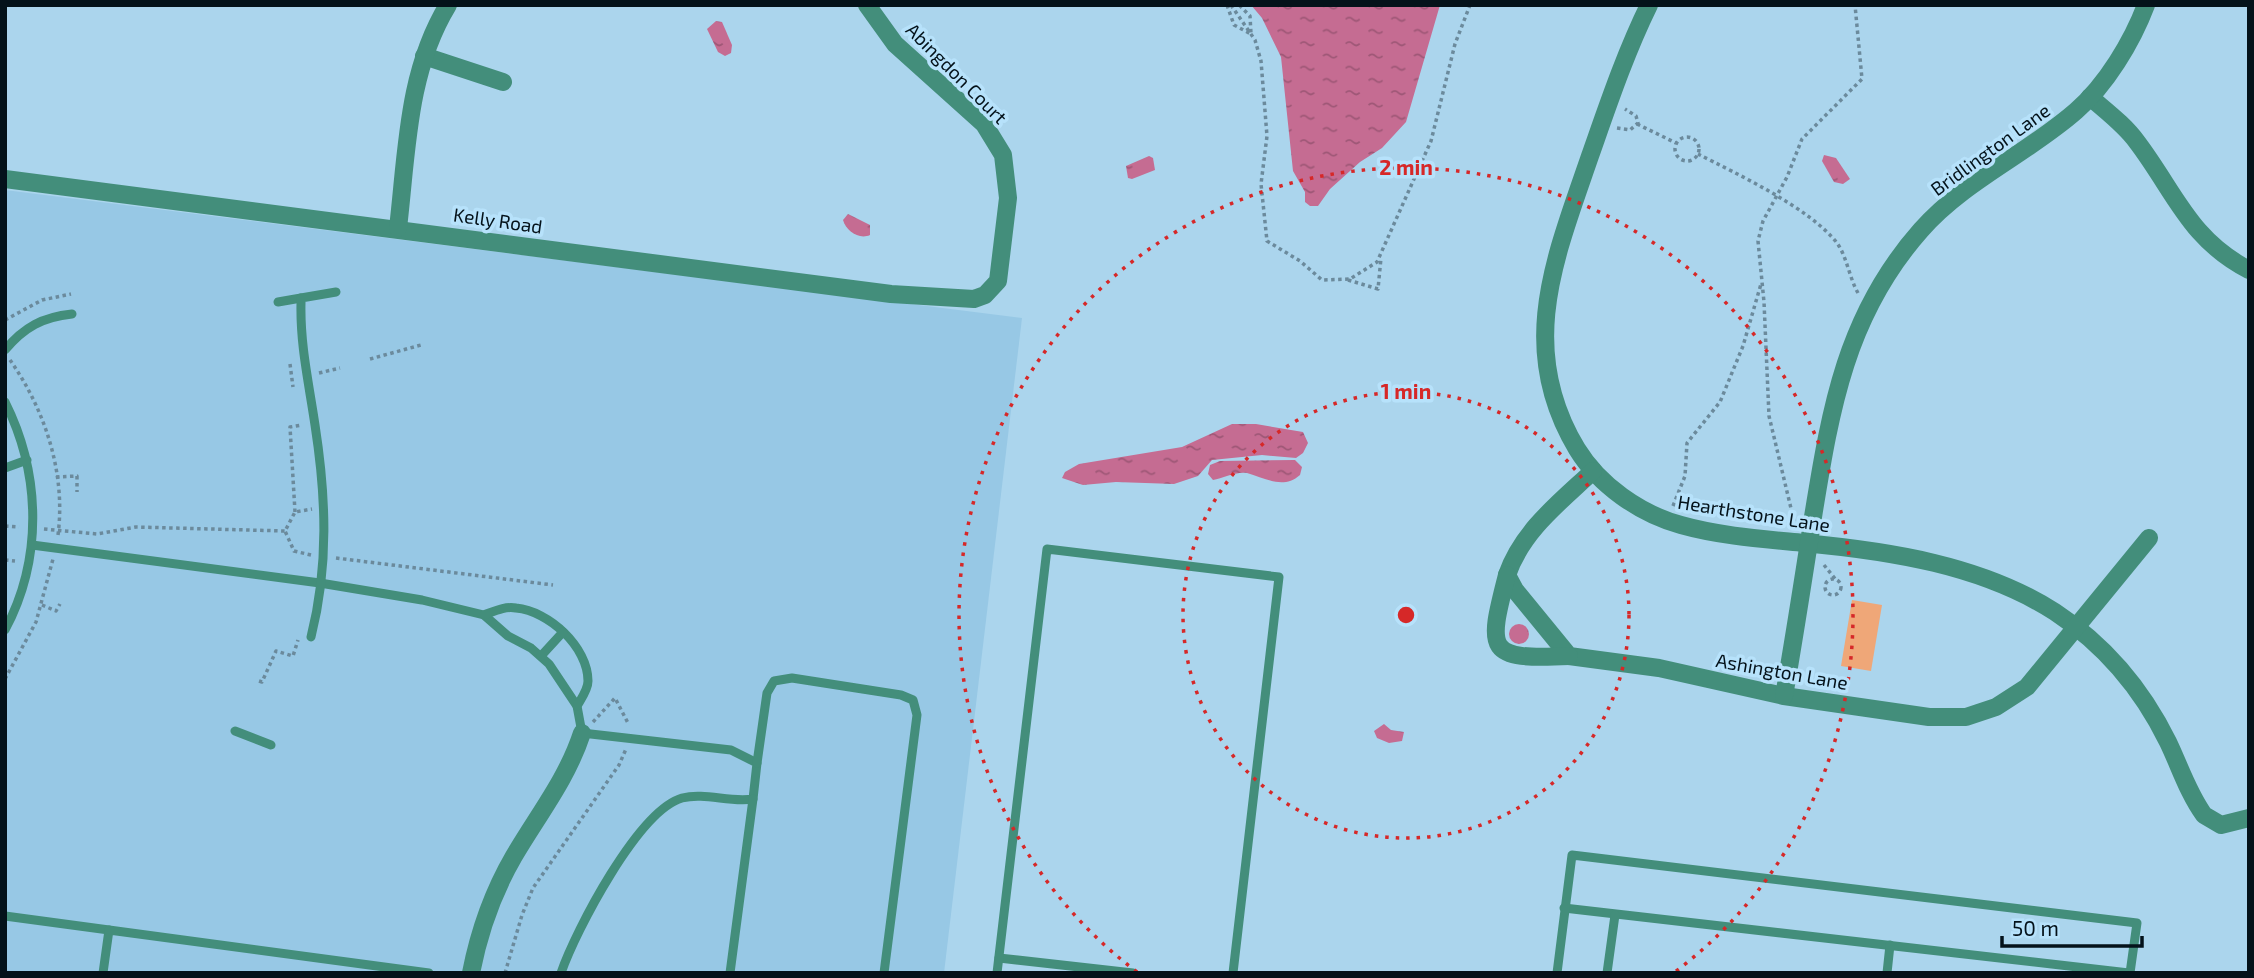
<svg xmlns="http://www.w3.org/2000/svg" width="2254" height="978" font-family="'Exo 2',sans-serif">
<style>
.built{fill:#97c8e5}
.pitch{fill:#efa778}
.water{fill:url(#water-ripples)}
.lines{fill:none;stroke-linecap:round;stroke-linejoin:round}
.path{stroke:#6b8a9c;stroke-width:3.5;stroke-dasharray:3.5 3.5;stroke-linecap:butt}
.lane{stroke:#438e7b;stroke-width:9}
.street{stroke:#438e7b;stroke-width:18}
.ring{fill:none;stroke:#d62828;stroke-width:3.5;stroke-dasharray:3.5 7}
.labels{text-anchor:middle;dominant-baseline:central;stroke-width:7;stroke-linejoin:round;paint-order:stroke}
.street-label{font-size:19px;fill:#04121a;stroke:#b7e2fb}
.centre{fill:#d62828;stroke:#b7e2fb;stroke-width:3.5}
.ring-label{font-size:21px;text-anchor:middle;font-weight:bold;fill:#d62828;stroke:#b7e2fb;stroke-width:7;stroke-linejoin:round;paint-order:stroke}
</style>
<defs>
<pattern id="water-ripples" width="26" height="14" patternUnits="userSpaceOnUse" patternTransform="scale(1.75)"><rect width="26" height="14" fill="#c56c92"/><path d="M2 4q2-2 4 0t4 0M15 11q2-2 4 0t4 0" fill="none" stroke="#9e5776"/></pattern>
</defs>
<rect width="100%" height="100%" fill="#abd5ed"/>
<path class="built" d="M5 190 1022 318 944 973H5Z"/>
<path class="pitch" d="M1852 600 1882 605 1871 671 1841 666Z"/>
<g class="water">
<path d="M1251 5H1440L1406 122 1382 148 1360 162 1330 189 1318 206H1310L1305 202V192L1293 171 1281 57 1262 18Z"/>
<path d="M716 21 722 22 732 45 731 53 725 56 718 52 707 29Z"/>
<path d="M1824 155 1836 158 1850 179 1843 184 1834 182 1822 161Z"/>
<path d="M1149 156 1153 158 1155 170 1132 179 1128 178 1126 166Z"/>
<path d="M848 214 870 225V235C859 240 846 231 843 220Z"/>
<path d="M1232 424H1256L1303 432 1308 443 1303 453 1296 458 1262 455 1212 460 1198 476 1174 484 1116 482 1083 485 1062 478 1065 472 1079 464 1182 447Z"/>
<path d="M1295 460 1302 467 1300 475C1283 490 1265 478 1247 473 1237 471 1223 478 1213 480L1208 474 1210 465 1220 461Z"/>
<circle cx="1519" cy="634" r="10"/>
<path d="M1384 724 1391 730 1404 732 1402 741 1389 743 1377 738 1374 731Z"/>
</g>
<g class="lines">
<g class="path">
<path d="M1227 5 1234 25 1251 34 1250 16 1239 5"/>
<path d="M1231 5 1255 40 1261 61 1267 136 1261 184 1267 241 1300 261 1322 280 1350 279 1377 262 1431 141 1455 44 1470 5"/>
<path d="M1637 124 1676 143"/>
<path d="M1617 128 1630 130 1638 123 1636 116 1625 109"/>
<circle cx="1687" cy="149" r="12"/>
<path d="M1698 154C1737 174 1810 208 1837 243 1847 257 1849 277 1858 293"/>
<path d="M1348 280 1378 289 1381 258"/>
<path d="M5 320 42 300 71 294"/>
<path d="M370 359 421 345"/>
<path d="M10 360C45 410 66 473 58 535"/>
<path d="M290 364 293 387"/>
<path d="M319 373 340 368"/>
<path d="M56 477 77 476V492"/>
<path d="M1673 506 1685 476 1687 443 1720 402 1743 346 1761 284"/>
<path d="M295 512 290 427 302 425"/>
<path d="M1794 521 1769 416 1764 302 1758 241 1763 221 1787 177 1802 139 1862 79 1855 5"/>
<path d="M5 526 19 527"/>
<path d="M44 529 97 534 136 527 285 531"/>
<path d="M311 555 294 551 285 531 295 512 312 509"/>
<path d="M336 558 553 585"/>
<path d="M5 560 15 561"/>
<path d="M1824 565 1836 580"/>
<circle cx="1833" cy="587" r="8"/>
<path d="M42 605 56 611 60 604"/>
<path d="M5 679 36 622 53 559"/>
<path d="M259 681 262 682 276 651 293 656 298 640"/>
<path d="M593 722 615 698 629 725"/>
<path d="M505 973 522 915 533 888 619 765 626 749"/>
</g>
<g class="lane">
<path d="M278 302 301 298"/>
<path d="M5 350C24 327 43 317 72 314"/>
<path d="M5 402C41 474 43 559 5 630"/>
<path d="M5 468 27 460"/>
<path d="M32 545 320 583 422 600 484 615 508 636 531 648 549 664 577 706 582 733 731 750 757 763 753 799C730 803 705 792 682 798 638 811 576 930 561 973"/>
<path d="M484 615C495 611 505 606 516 608 549 611 588 647 588 681 588 690 581 699 577 706"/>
<path d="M311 637C329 566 326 496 315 425 309 384 300 345 301 303V298L336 292"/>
<path d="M541 656 563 632"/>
<path d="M235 731 271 745"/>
<path d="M757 763 767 693 774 681 792 678 901 695 913 700 917 715 884 973"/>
<path d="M1564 908 2129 973"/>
<path d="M5 916 109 930"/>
<path d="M999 958 1133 973"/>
<path d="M103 973 109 930 429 973"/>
<path d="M730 973 753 799"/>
<path d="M997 973 1047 549 1279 577 1233 973"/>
<path d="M1557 973 1572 855 2137 923 2130 973"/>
<path d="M1607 973 1615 915"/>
<path d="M1887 973 1890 945"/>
</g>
<g class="street">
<path d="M1649 5C1625 54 1608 105 1590 156 1555 258 1516 348 1577 449 1599 485 1640 514 1681 525 1720 536 1763 539 1804 543 1889 551 1982 565 2055 612 2105 645 2142 689 2168 742 2180 767 2188 793 2204 815L2221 825 2249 818"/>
<path d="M424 56 503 82"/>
<path d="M2090 97C2106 111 2125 125 2137 142 2175 192 2189 239 2249 270"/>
<path d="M5 179 891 294 974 299 985 295 998 281 1008 198 1003 155 984 124 895 44 867 5"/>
<path d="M398 228C407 152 407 72 448 5"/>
<path d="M1593 471C1560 502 1522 531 1507 575L1515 590 1569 656 1659 668 1784 696 1929 717H1966L1996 707 2027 687 2149 538"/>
<path d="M1507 575C1487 652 1486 660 1569 656"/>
<path d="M1784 696C1794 639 1803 581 1812 523 1830 413 1844 317 1921 230 1964 181 2027 154 2076 111 2106 85 2132 42 2146 5"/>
<path d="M471 973C479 932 493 892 514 856 538 815 567 779 582 733"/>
</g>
</g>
<g class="ring">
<circle cx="1406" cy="615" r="223"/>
<path d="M1137 972A447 447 0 1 1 1675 972"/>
</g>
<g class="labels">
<g class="street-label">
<text transform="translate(957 73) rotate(45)">Abingdon Court</text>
<text transform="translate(1990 149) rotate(-36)">Bridlington Lane</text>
<text transform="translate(498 220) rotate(8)">Kelly Road</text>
<text transform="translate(1754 513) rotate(9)">Hearthstone Lane</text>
<text transform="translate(1782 671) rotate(10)">Ashington Lane</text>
</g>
</g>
<circle cx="1406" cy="615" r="10" class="centre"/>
<g class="ring-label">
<text x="1406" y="175">2 min</text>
<text x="1406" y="399">1 min</text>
</g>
<rect width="2254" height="978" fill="none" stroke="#04121a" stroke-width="14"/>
<path d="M2002 936v10h140v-10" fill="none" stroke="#04121a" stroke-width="3.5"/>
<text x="2012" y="936" font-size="21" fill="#04121a" stroke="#b7e2fb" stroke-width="5" paint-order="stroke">50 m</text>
</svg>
